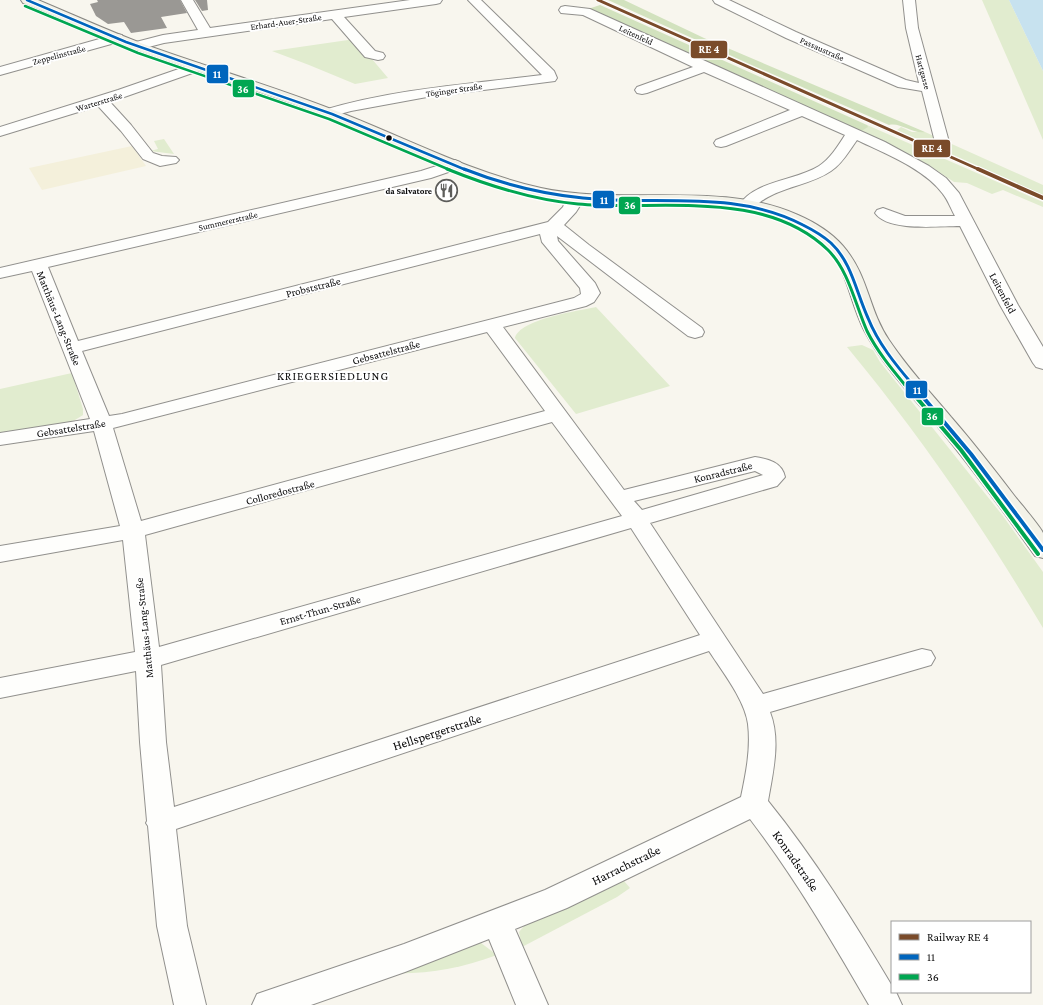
<svg xmlns="http://www.w3.org/2000/svg" width="1043" height="1005" font-family="'Crimson Pro',serif">
<style>
.farmland{fill:#f4f0db}
.green{fill:#e1eccf}
.forest{fill:#d2e2be}
.water{fill:#c7e2ef}
.building{fill:#9a9894}
.lines{fill:none;stroke-linecap:round;stroke-linejoin:round}
.street-casing{stroke:#91908d;stroke-width:2}
.secondary-casing{stroke:#888783;stroke-width:2}
.street{fill:#fefefc;fill-rule:evenodd}
.secondary{fill:#f3f2e8;fill-rule:evenodd}
.bus-1-far2-casing{stroke:#fff;stroke-width:4.5}
.bus-1-far1-casing{stroke:#fff;stroke-width:5.5}
.bus-1-casing{stroke:#fff;stroke-width:7}
.bus-2-far2-casing{stroke:#fff;stroke-width:4.5}
.bus-2-far1-casing{stroke:#fff;stroke-width:5.5}
.bus-2-casing{stroke:#fff;stroke-width:7}
.bus-1-far2{stroke:#0065bd;stroke-width:2.5}
.bus-1-far1{stroke:#0065bd;stroke-width:3}
.bus-1{stroke:#0065bd;stroke-width:4}
.bus-2-far2{stroke:#00a651;stroke-width:2.5}
.bus-2-far1{stroke:#00a651;stroke-width:3}
.bus-2{stroke:#00a651;stroke-width:4}
.rail-1-far1-casing{stroke:#fff;stroke-width:5}
.rail-1-casing{stroke:#fff;stroke-width:6}
.rail-1-far1{stroke:#7a4b2a;stroke-width:3}
.rail-1{stroke:#7a4b2a;stroke-width:4}
.bus-dot{fill:#0a0a0a;stroke:#fff;stroke-width:1.5}
.labels{text-anchor:middle;dominant-baseline:central;stroke-width:4;stroke-linejoin:round;paint-order:stroke}
.far-street-label{font-size:9px;fill:#0a0a0a;stroke:#fff}
.far-poi-label{font-size:9px;font-weight:bold;fill:#0a0a0a;stroke:#fff;text-anchor:end}
.street-label{font-size:11px;fill:#0a0a0a;stroke:#fff}
.neighbourhood-label{font-size:12px;letter-spacing:1px;fill:#0a0a0a;stroke:#fff}
.near-street-label{font-size:13px;fill:#0a0a0a;stroke:#fff}
.line-badge{stroke:#fff;stroke-width:1.5}
.badge-label{font-size:11px;text-anchor:middle;font-weight:bold;fill:#fff}
</style>
<rect width="100%" height="100%" fill="#f8f6ee"/>
<path class="farmland" d="M132 146 146 166 42 190 29 168Z"/>
<g class="green">
<path d="M982 0H1009L1043 71V140Z"/>
<path d="M355 39 388 78 355 84 309 65 272 51Z"/>
<path d="M867 125 1043 202V207L1003 190 992 194 967 183 954 182 930 166 855 130 867 127Z"/>
<path d="M901 127 912 132H925L1043 185V195L897 130Z"/>
<path d="M164 139 174 154 150 151 158 149 154 141Z"/>
<path d="M596 307 670 386 576 414 515 338C520 319 578 311 596 307Z"/>
<path d="M862 345 873 350 880 362 1003 516 1043 572V628C985 530 920 435 847 347Z"/>
<path d="M72 373 83 409V415L75 420 66 423 0 433V389Z"/>
<path d="M624 881 630 888 617 897 522 947 519 932 525 925 619 882Z"/>
<path d="M481 943 497 955C459 969 425 975 384 973L467 944Z"/>
</g>
<g class="forest">
<path d="M608 0H624L704 38 925 132C912 134 900 122 889 125L756 67Z"/>
<path d="M600 5 867 125 868 127 863 130H855L588 9Z"/>
</g>
<path class="water" d="M1009 0H1043V71Z"/>
<g class="building">
<path d="M97 0H180L187 13 161 17 167 28 131 33 124 22 108 24 96 16 90 4 98 2Z"/>
<path d="M195 0H207L208 10 202 11Z"/>
</g>
<g class="lines">
<defs>
<g id="street">
<path d="M181 0H193L210 28 410 0H442L440 3 436 4 344 17 375 51 383 53 385 56 383 59 378 60 365 57 332 19 164 43 137 50 132 49 130 46 132 43 163 35 198 30Z"/>
<path d="M468 0H481L554 71 557 78 555 81 427 97 351 111 329 117 324 116 322 113 324 110C394 89 469 84 542 75Z"/>
<path d="M713 0H729L796 32 906 80 919 83 906 28 903 0H915L918 28 949 142 947 145 942 146 937 145 935 142 922 91 898 87 786 38 715 3Z"/>
<path d="M565 6 590 9 885 142 929 166 946 178 959 193 1018 305 1043 347V369L1036 367 1033 363 1000 305 960 226C939 226 888 232 875 213L877 210 883 208 905 216H955C951 209 948 200 943 194 925 169 884 153 857 140 849 151 842 164 831 171 812 184 788 186 768 197 758 202 753 211 741 208L739 205C756 180 795 181 819 166 830 159 838 146 845 135L802 116 726 146 721 147 716 146 714 143 716 140 790 110 704 72 647 93 642 94 637 93 635 90 637 87 693 67 583 15 561 13 559 10 561 7Z"/>
<path d="M117 34 122 35 123 38 122 41 0 75V67Z"/>
<path d="M196 63 201 64 203 67 201 70 110 102 131 125 153 153 162 156 176 157 179 160 176 163 160 166 143 159 121 131 98 106 0 136V127L118 90Z"/>
<path d="M455 160 460 162 463 165 460 168 431 178 48 267 78 341 548 222 563 207 568 195 574 193 580 195 582 198 581 204 576 212 564 225 589 245 702 328 704 332 702 336 695 338 688 336 557 236 558 241 595 283 600 293 594 302 586 306 503 327 624 490 755 457C768 459 782 462 785 477L777 486 650 523 763 694 922 649 931 651 935 658 931 665 770 712C781 740 773 772 768 801 815 859 854 922 892 986V992H896L902 1005H869C832 941 795 878 750 819L567 908 515 929 548 1005H516L489 939 405 972 311 1005H252L257 994 404 944 545 890 741 797C746 773 751 749 748 724 745 700 722 671 709 651L176 829 187 926 206 1005H174L157 926 148 826 146 823 147 821 140 742 136 671 0 698V678L135 652 123 540 0 562V546L120 526 94 431 0 445V433L90 419 32 271 0 278V268L421 171ZM540 234 542 242 580 288 581 294 574 298 122 414 109 416 82 351ZM487 332 545 411 141 521 113 428ZM552 422 622 516 159 647 145 535ZM755 471 763 475 642 510 634 501ZM631 528 700 635 174 807 166 742 161 665Z"/>
</g>
<path id="secondary" d="M21 0H38C74 15 109 31 146 45 210 68 276 87 339 112 406 138 470 172 541 188 623 206 720 180 798 215 814 222 831 232 843 246 869 276 868 309 889 340 907 367 930 392 951 417 973 442 993 468 1013 494 1019 502 1040 526 1043 533 1043 540 1043 551 1043 558L1035 556C1004 512 973 469 939 428 913 397 883 366 864 330 846 295 849 260 811 236 751 196 676 207 608 205 575 204 543 198 511 190 447 173 388 141 328 117 265 93 200 73 136 50 98 36 61 18 23 3Z"/>
</defs>
<use href="#street" class="street-casing"/>
<use href="#secondary" class="secondary-casing"/>
<use href="#street" class="street"/>
<use href="#secondary" class="secondary"/>
<defs>
<path id="bus-1-far2" d="M27 0 126 42 332 114 466 170"/>
<path id="bus-1-far1" d="M464 169C502 184 542 194 583 198 656 206 735 189 803 225 813 230 822 235 831 243 852 263 856 292 868 318 878 343 895 364 913 385"/>
<path id="bus-1" d="M912 384 971 454 1043 550"/>
<path id="bus-2-far2" d="M25 6 138 53 329 119 450 170"/>
<path id="bus-2-far1" d="M447 169C489 186 533 200 578 204 658 211 764 188 828 250 849 271 855 304 867 331 877 351 891 368 905 385"/>
<path id="bus-2" d="M905 384 961 450 1038 554"/>
</defs>
<use href="#bus-1-far2" class="bus-1-far2-casing"/>
<use href="#bus-1-far1" class="bus-1-far1-casing"/>
<use href="#bus-1" class="bus-1-casing"/>
<use href="#bus-2-far2" class="bus-2-far2-casing"/>
<use href="#bus-2-far1" class="bus-2-far1-casing"/>
<use href="#bus-2" class="bus-2-casing"/>
<use href="#bus-1-far2" class="bus-1-far2"/>
<use href="#bus-1-far1" class="bus-1-far1"/>
<use href="#bus-1" class="bus-1"/>
<use href="#bus-2-far2" class="bus-2-far2"/>
<use href="#bus-2-far1" class="bus-2-far1"/>
<use href="#bus-2" class="bus-2"/>
<defs>
<path id="rail-1-far1" d="M598 0 980 170"/>
<path id="rail-1" d="M978 169 1043 198"/>
</defs>
<use href="#rail-1-far1" class="rail-1-far1-casing"/>
<use href="#rail-1" class="rail-1-casing"/>
<use href="#rail-1-far1" class="rail-1-far1"/>
<use href="#rail-1" class="rail-1"/>
</g>
<defs>
<symbol id="restaurant-ring" viewBox="-11 -11 22 22"><circle r="9.5" fill="#fff" stroke="#5d5d5a" stroke-width="1.5"/><path d="M-5-6h1v4h1v-4h1v4h1v-4h1v5L-1.5 .5V6h-2V.5L-5-1ZM5-6V6H3V1.5H1.5Q1.5-4 5-6Z" fill="#5d5d5a"/></symbol>
</defs>
<g fill-rule="evenodd">
<use href="#restaurant-ring" x="434" y="178" width="25" height="25"/>
</g>
<circle class="bus-dot" cx="389" cy="138" r="3.5"/>
<g class="labels">
<g class="far-street-label">
<text transform="translate(286 22) rotate(-8)">Erhard-Auer-Straße</text>
<text transform="translate(636 35) rotate(25)">Leitenfeld</text>
<text transform="translate(822 49) rotate(24)">Passaustraße</text>
<text transform="translate(59 55) rotate(-15)">Zeppelinstraße</text>
<text transform="translate(923 72) rotate(75)">Hartgasse</text>
<text transform="translate(454 90) rotate(-8)">Töginger Straße</text>
<text transform="translate(99 102) rotate(-17)">Warterstraße</text>
<text transform="translate(228 221) rotate(-13)">Summererstraße</text>
</g>
<g class="far-poi-label">
<text x="432" y="191">da Salvatore</text>
</g>
<g class="street-label">
<text transform="translate(313 287) rotate(-14)">Probststraße</text>
<text transform="translate(1003 293) rotate(62)">Leitenfeld</text>
<text transform="translate(59 318) rotate(68)">Matthäus-Lang-Straße</text>
<text transform="translate(386 352) rotate(-15)">Gebsattelstraße</text>
<text transform="translate(71 428) rotate(-9)">Gebsattelstraße</text>
<text transform="translate(723 472) rotate(-14)">Konradstraße</text>
<text transform="translate(280 492) rotate(-15)">Colloredostraße</text>
<text transform="translate(320 610) rotate(-16)">Ernst-Thun-Straße</text>
<text transform="translate(144 628) rotate(-96)">Matthäus-Lang-Straße</text>
</g>
<g class="neighbourhood-label">
<text x="333" y="376">KRIEGERSIEDLUNG</text>
</g>
<g class="near-street-label">
<text transform="translate(437 732) rotate(-18)">Hellspergerstraße</text>
<text transform="translate(796 861) rotate(55)">Konradstraße</text>
<text transform="translate(626 865) rotate(-26)">Harrachstraße</text>
</g>
</g>
<g class="line-badge">
<rect x="690" y="40" width="38" height="19" rx="4" fill="#7a4b2a"/>
<rect x="206" y="64" width="23" height="20" rx="4" fill="#0065bd"/>
<rect x="232" y="79" width="23" height="19" rx="4" fill="#00a651"/>
<rect x="913" y="139" width="38" height="19" rx="4" fill="#7a4b2a"/>
<rect x="592" y="190" width="23" height="19" rx="4" fill="#0065bd"/>
<rect x="618" y="196" width="23" height="19" rx="4" fill="#00a651"/>
<rect x="905" y="380" width="23" height="19" rx="4" fill="#0065bd"/>
<rect x="921" y="407" width="23" height="19" rx="4" fill="#00a651"/>
</g>
<g class="badge-label">
<text x="709" y="53">RE 4</text>
<text x="217" y="78">11</text>
<text x="243" y="93">36</text>
<text x="932" y="152">RE 4</text>
<text x="604" y="204">11</text>
<text x="630" y="209">36</text>
<text x="917" y="394">11</text>
<text x="932" y="420">36</text>
</g>
<rect x="891" y="921" width="140" height="72" fill="#ffffff" stroke="#9d9d9d"/>
<rect x="899" y="934" width="20" height="6" fill="#7a4b2a" stroke="#9d9d9d"/>
<text x="927" y="941" font-size="12" fill="#0a0a0a">Railway RE 4</text>
<rect x="899" y="954" width="20" height="6" fill="#0065bd" stroke="#9d9d9d"/>
<text x="927" y="961" font-size="12" fill="#0a0a0a">11</text>
<rect x="899" y="974" width="20" height="6" fill="#00a651" stroke="#9d9d9d"/>
<text x="927" y="981" font-size="12" fill="#0a0a0a">36</text>
</svg>
